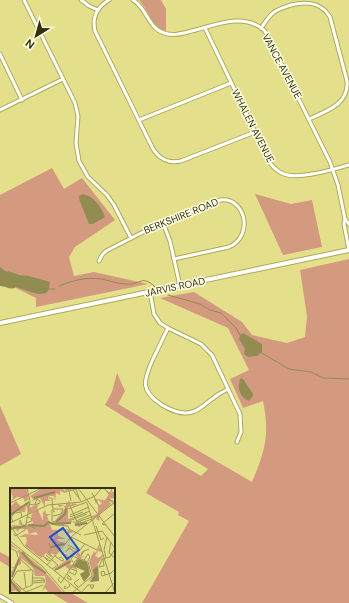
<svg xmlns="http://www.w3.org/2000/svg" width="349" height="603" font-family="'DM Sans',sans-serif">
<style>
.green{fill:#d39a80}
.water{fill:#918d50}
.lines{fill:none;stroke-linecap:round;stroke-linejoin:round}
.stream{stroke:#918d50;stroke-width:1}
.minor-casing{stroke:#afaa55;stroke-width:5}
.tertiary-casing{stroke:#afaa55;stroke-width:6}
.minor{stroke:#fff;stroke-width:3}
.tertiary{stroke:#fff;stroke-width:4}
.labels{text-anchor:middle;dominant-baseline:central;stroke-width:3;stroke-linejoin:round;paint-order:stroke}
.street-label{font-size:10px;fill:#32300b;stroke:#fefee5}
.inset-river{fill:none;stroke:#918d50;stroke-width:2}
.inset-road{fill:none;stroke:#9d9957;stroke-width:1}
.view{fill:#1d4ed8;fill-opacity:0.15;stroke:#1d4ed8;stroke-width:2}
.inset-edge{fill:none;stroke:#32300b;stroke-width:2}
</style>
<rect width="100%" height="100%" fill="#e4df8a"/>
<g class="green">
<path d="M139 0H161L166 9V31C151 26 149 11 139 0Z"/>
<path d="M52 168 64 189 82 178 115 220 75 247 69 257 74 276 94 272 148 284 36 307V298L0 280V195Z"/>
<path d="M255 194 291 204 312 200 322 247 283 255Z"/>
<path d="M349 259V603H142L189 521 178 515 179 512 146 493 167 456 201 476 208 469 105 405 112 392 117 373 125 391 118 404 252 482C265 451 270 435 263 401L243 408 230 379 249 370 228 328 160 298 194 292 242 322 252 335 287 343 305 337 307 316 300 270Z"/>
<path d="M0 406 21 454 0 466Z"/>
<path d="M0 552 11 558V568L0 561Z"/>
<path d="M50 592H69L88 603H68Z"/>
</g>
<g class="water">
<path d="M83 194C94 196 102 208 105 217L93 224H89L79 199V196Z"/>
<path d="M0 267 7 272 8 271 19 275 29 276 50 282C49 285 49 289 48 291 43 299 22 288 15 287V288C9 290 6 286 0 286Z"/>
<path d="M243 333 262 344V352L257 356 248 357 244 354 245 349 239 339 240 335Z"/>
<path d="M241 378 243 379 253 394V396L249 401C240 398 236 386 241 378Z"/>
</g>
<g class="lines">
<g class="stream">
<path d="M59 286C74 280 85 277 102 279 110 281 118 284 127 284 141 285 142 274 155 287"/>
<path d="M48 289H55"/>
<path d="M168 295 200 304 210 310 221 313 236 328 240 335"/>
<path d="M260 352 289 369 311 372 323 378 349 379"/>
</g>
<defs>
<g id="minor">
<path d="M24 0 75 103 78 116 76 143 79 161 88 177 107 195 114 205 131 238"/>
<path d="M81 0 89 6 98 10"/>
<path d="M109 0C97 7 92 18 95 31L152 147C158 158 168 164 181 161L255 132"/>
<path d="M133 0C147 8 148 28 164 33 172 36 180 34 188 32 214 26 243 11 265 31L330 162 338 185 345 219 349 224"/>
<path d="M205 28 270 163C274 168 278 172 284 174 299 180 334 169 349 165"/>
<path d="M261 28C265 23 268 17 273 13 278 9 285 7 291 5 307 1 321 2 330 17L347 81C349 104 327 111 309 119"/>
<path d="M0 54 22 100"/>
<path d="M0 110 63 79"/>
<path d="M139 120 231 83"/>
<path d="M345 219 344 224 349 250"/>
<path d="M163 223 170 241 180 286"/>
<path d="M99 261 102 255 106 251 151 228 220 200C246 197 254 236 229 247L174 259"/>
<path d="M150 292 154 314 160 323 168 328 201 344 212 355 240 414 241 432 237 442"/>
<path d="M168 328C163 338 158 349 153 359 143 381 140 391 162 405 171 410 181 415 192 412 200 410 205 404 212 399 217 395 222 392 228 389"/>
<path d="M0 596 12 603"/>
</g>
<path id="tertiary" d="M0 323 349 250"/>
</defs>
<use href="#minor" class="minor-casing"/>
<use href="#tertiary" class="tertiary-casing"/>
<use href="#minor" class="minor"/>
<use href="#tertiary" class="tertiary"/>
</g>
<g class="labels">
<g class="street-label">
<text transform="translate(282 66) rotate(62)">VANCE AVENUE</text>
<text transform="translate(253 126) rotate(63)">WHALEN AVENUE</text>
<text transform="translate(181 216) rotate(-22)">BERKSHIRE ROAD</text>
<text transform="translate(175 287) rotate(-12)">JARVIS ROAD</text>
</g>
</g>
<g transform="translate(10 488)">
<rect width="105" height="105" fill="#e4df8a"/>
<path d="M0 0H16L19 11 15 14 13 10 7 9 1 13 3 10ZM33 0H51L55 3 56 0H64L55 5 50 3V7L46 5 45 14 44 8H39L38 11 41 13H35V19L30 10 22 13 23 11 20 8ZM95 1 100 5 105 3V10L98 11 101 16 90 26 89 33 86 31 87 28 83 32 82 28 88 26V18L92 15 88 12 86 16 84 11 95 12 99 6ZM6 13 11 19 19 13V20L29 16 27 20 33 33V23L34 25 35 21 36 26H41L37 28 42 42 58 41 64 44 58 46 61 49 56 46 58 42 48 43V48L54 50 55 51H47L48 53 55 55 50 57 51 60 45 67 41 65 42 70 36 65 31 70 15 58 17 53 16 49H9L15 46 28 47 26 44 19 46 17 41H10L7 44 6 40 3 41 2 37 15 38 23 35 21 27 27 21 19 26 16 17 15 24 6 23 0 31 2 26 0 27V19ZM59 13 61 17 63 15 66 16 67 17 58 19V33L77 35 69 39 63 34 52 37 43 35 55 21 54 18 49 19 48 16 55 18ZM0 55 31 79 53 105H39L35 100 32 103 36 94 35 88H25L23 80 11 70V76L7 78 0 92 12 101 10 105 6 102 0 104V90L2 88 1 84 4 80 0 79H4L10 67 7 63 9 62 0 58ZM90 59 92 64 88 63 85 68 89 70 93 66V68L87 77 84 90 78 94 83 87 79 74 84 63 85 65ZM69 64 71 69 74 68 64 77 68 82 62 80 60 82 55 78 48 82 44 81 59 70 61 78 66 74 67 68 65 67Z" fill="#d39a80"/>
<path d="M69 71 77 74 79 80 80 87 74 94 70 86 75 83 63 78ZM88 77 89 93 80 94 84 88 83 82Z" fill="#918d50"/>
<path class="inset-river" d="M24 10 45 4M0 27 19 14M46 34 55 26 56 20M18 37 34 38 39 34 42 36 61 35M65 37 77 35M0 41 15 38M41 59 55 56M12 64 23 77 36 85M45 82 61 73M2 89 9 71M0 92 10 105"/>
<path class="inset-road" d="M68 0 105 49M94 0 99 6 102 2 101 0M63 2 71 13M82 5 89 18M39 10H42L43 23 45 24M61 13 59 3 66 1 69 10M0 15 32 0M77 15 105 105M19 16 24 17 30 15V13L27 11 25 16M104 16 98 11 105 14M60 18 67 34 82 29M43 21H53L51 26 43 28M58 21 77 14M60 27 79 19M60 29 73 24M58 32 80 23M43 33 45 37 58 38 59 41 71 47M59 33 77 26M66 33 81 27M70 33 71 35 82 31M3 34 1 29 5 25 11 24 12 30M0 35 38 17 71 14 85 8 92 0M16 35 22 33 21 30 17 29M42 35V22M0 37 14 58 72 105M10 37V32L12 37H16M96 37 92 36 105 25M15 38H23L25 41 21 38M86 38 91 52 94 50M4 46 5 48 15 42 20 13 17 0M74 47 92 43 105 60M61 49 87 62 90 56M0 53 32 78 55 105M101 54 99 65 105 70M39 55 41 61 38 64 43 69M58 57 69 63 75 56M0 60 6 63 8 69 23 83 22 97 13 101M74 63 71 68 72 64 79 61M55 66 58 70 65 64 59 60 56 64M36 67 48 77 42 81M45 67 46 69 52 73 54 72 51 69 49 70M96 70 94 62 97 49M74 72 78 66 80 69 78 73M38 73 33 68 40 73M63 74 61 71 63 68 69 71M37 77 62 48 105 14M89 79 92 71 100 69 105 61M89 79 94 78 93 71M14 84 16 99M59 84 65 87 67 83 61 81M57 86 61 90V92L57 90 59 87M95 87 94 83 91 84 92 88 101 85 105 81M50 89 48 92 51 95 65 73 71 71 78 74 82 88 62 105M0 90 17 105M23 90H33L35 94M2 92 7 83 22 82M23 93 35 92M22 95 35 94M56 98 54 99 55 101 60 98 59 96M68 99 64 95 69 91M16 104 33 97M71 105 78 97H84L82 101 80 97M95 105 105 94"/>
<path class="view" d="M53 40 69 62 57 71 40 49Z"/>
<rect width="105" height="105" class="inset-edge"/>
</g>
<g transform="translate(36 36) rotate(217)" stroke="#fefee5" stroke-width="3" paint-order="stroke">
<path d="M0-3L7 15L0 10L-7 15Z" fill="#32300b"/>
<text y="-6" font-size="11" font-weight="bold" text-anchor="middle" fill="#32300b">N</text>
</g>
</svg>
